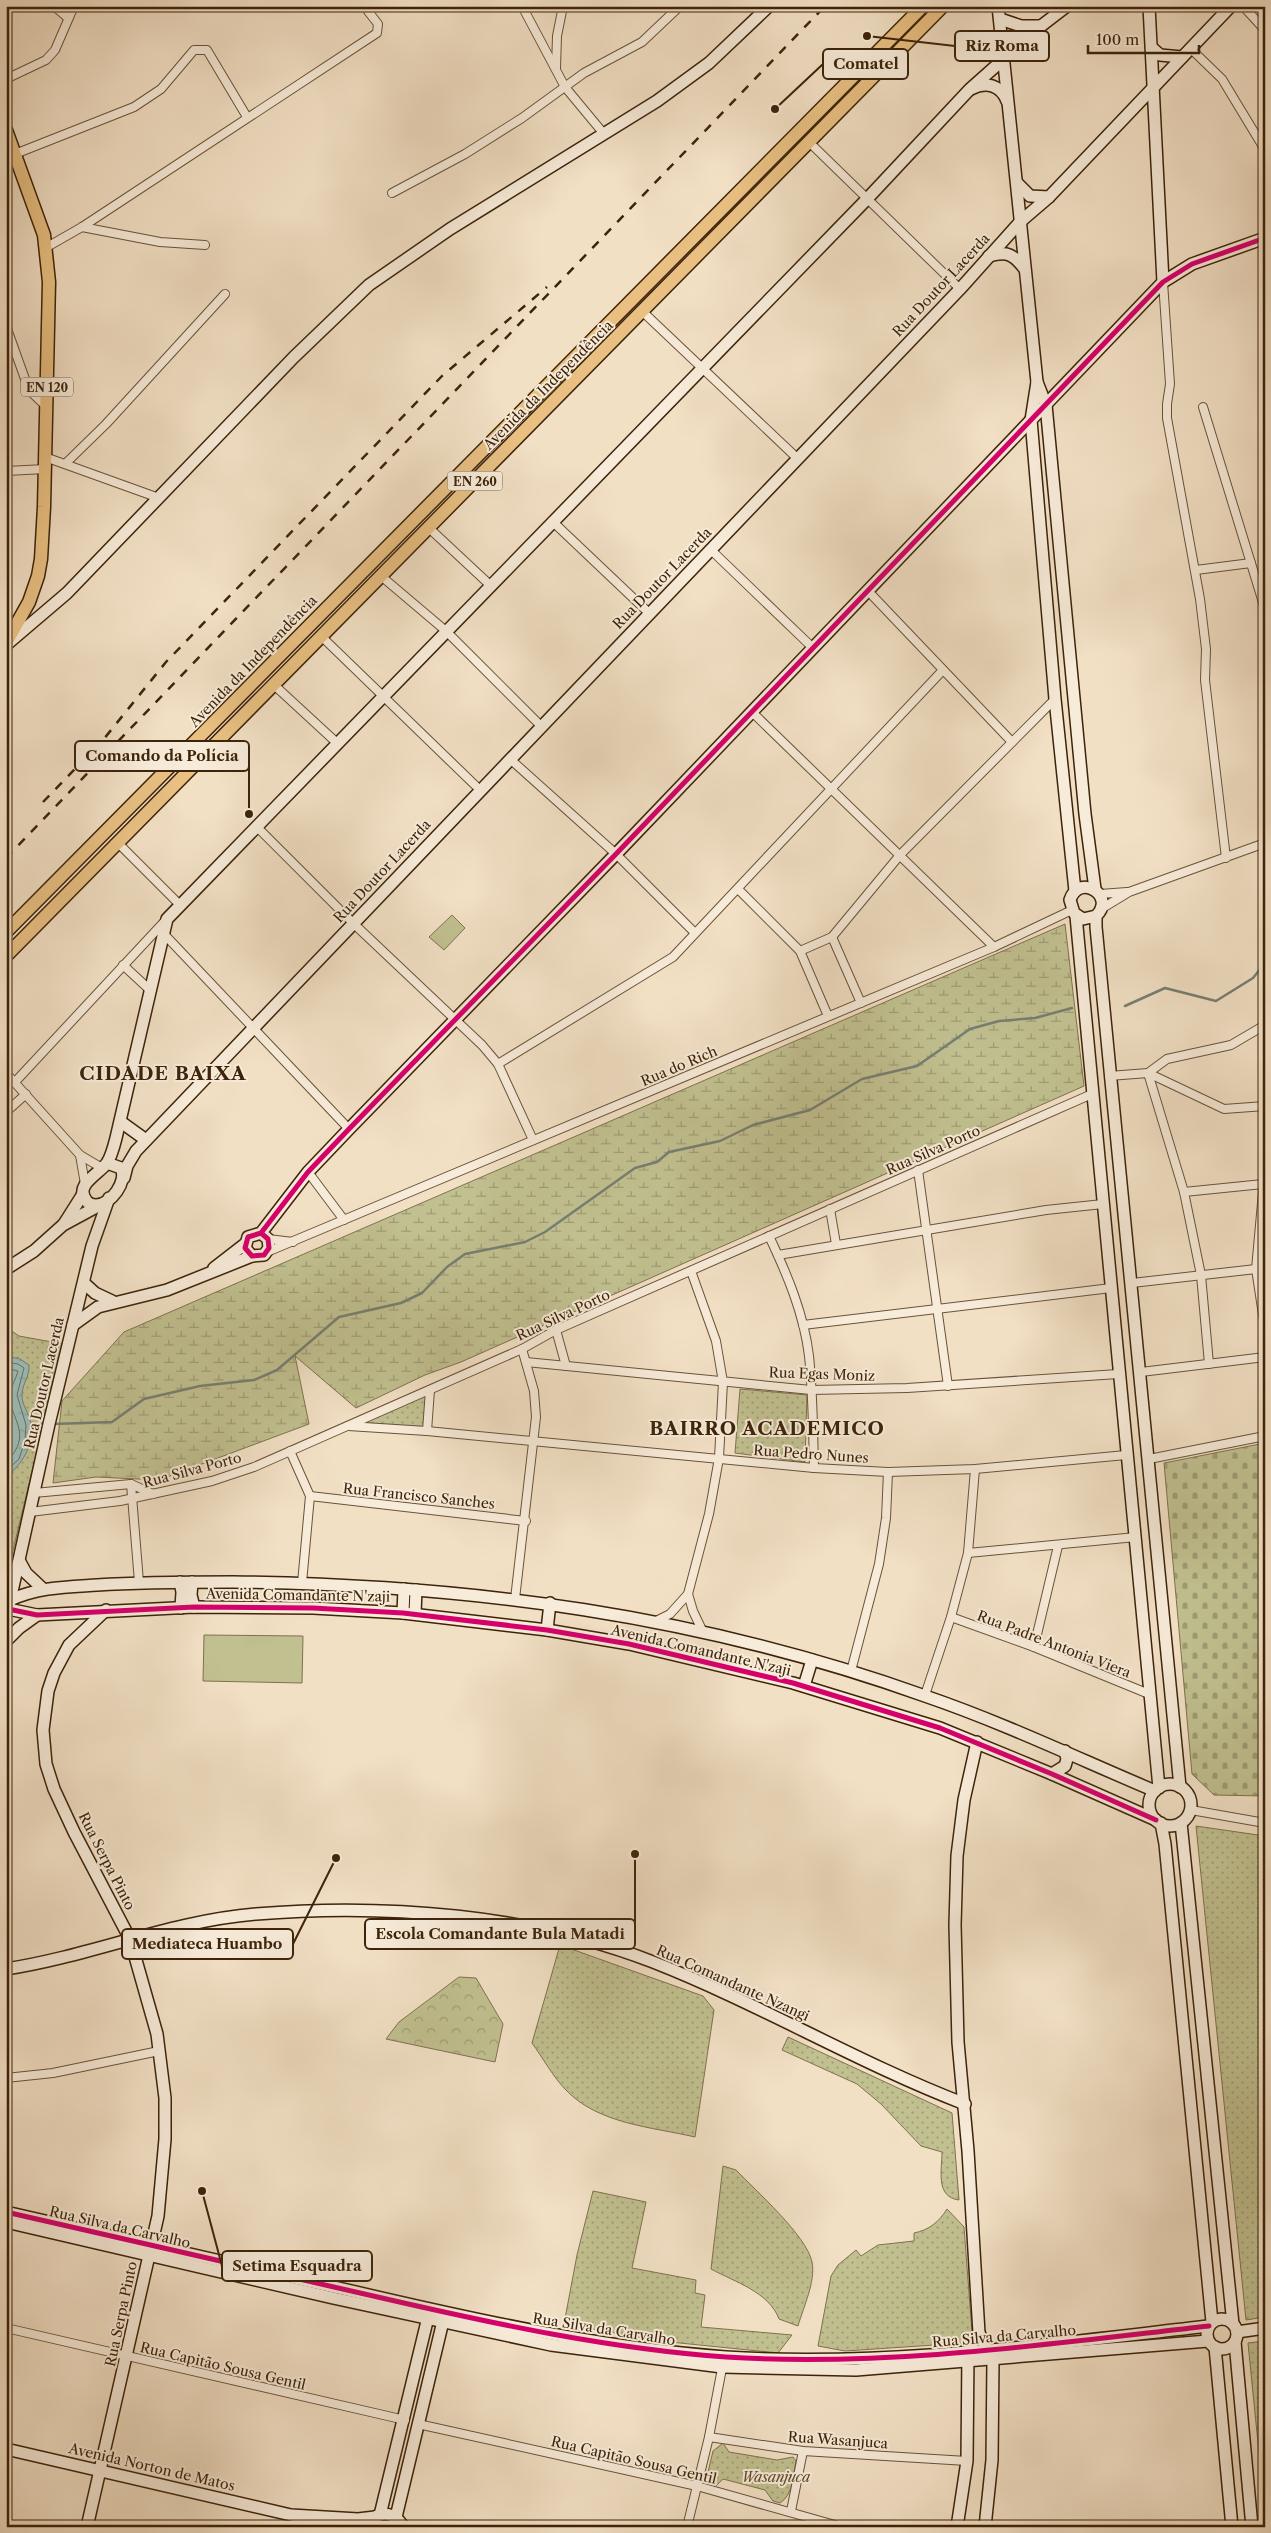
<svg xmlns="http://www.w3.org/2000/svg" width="1271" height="2533" font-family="'Libre Caslon Text',serif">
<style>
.grass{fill:url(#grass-dots);stroke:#7e724d}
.forest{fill:url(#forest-crowns);stroke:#7e724d}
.wetland{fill:url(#wetland-marsh);stroke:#7e724d}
.cemetery{fill:url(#cemetery-stones);stroke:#7e724d}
.garden{fill:#c1c090;stroke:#7e724d}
.water{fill:url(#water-ripples);stroke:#767f72}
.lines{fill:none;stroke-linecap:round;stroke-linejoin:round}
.shore{stroke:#6c7061;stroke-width:1}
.stream{stroke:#767f72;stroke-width:2.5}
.street-casing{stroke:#6a5239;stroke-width:10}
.secondary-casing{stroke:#3c230a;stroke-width:14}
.primary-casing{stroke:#3c230a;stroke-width:15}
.street{stroke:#f7ebd9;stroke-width:8}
.secondary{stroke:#f7ebd9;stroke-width:11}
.primary{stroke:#e9c082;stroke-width:12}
.rail{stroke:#3c230a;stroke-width:2.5;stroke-dasharray:9 9;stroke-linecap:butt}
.cycleway-casing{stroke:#f7ebd9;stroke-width:8}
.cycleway{stroke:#d6006c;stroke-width:5}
.labels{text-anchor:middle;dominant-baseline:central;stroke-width:4;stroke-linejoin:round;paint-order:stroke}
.shield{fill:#f7ebd9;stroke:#745f48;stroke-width:1}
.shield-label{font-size:12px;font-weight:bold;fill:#3c230a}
.street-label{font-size:14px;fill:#3c230a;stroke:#f7ebd9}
.park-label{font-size:14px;font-style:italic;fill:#5d4a2c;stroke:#f7ebd9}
.district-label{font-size:19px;font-weight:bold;letter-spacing:1px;fill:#3c230a;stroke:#f7ebd9}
.leader{fill:none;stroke:#3c230a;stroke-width:2}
.callout-dot{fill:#3c230a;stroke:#f7ebd9;stroke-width:2}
.callout{fill:#f7ebd9;stroke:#3c230a;stroke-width:2}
.callout-label{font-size:15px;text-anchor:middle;font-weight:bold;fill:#3c230a}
</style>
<defs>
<pattern id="grass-dots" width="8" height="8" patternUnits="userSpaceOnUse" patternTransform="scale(1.25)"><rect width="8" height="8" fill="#c1c090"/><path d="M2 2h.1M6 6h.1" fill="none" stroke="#9e9c74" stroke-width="1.8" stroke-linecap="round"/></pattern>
<pattern id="forest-crowns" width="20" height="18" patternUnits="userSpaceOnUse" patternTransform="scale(1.25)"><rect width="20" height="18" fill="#c1c090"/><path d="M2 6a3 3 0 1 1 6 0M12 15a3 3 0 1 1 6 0" fill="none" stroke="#9e9c74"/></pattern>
<pattern id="wetland-marsh" width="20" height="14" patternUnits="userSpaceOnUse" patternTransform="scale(1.25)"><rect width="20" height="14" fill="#c1c090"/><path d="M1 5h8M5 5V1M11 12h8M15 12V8" fill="none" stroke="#9e9c74"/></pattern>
<pattern id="cemetery-stones" width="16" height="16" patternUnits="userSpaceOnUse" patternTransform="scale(1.25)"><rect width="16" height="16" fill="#c1c090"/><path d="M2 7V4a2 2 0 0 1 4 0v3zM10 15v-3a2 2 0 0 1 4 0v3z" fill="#9e9c74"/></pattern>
<pattern id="water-ripples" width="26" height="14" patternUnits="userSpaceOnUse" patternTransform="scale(1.25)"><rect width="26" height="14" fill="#9cbdb8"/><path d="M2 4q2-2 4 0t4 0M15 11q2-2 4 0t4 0" fill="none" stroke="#87a29d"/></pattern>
</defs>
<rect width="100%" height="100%" fill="#f2e0c5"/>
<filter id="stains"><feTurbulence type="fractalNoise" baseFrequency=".004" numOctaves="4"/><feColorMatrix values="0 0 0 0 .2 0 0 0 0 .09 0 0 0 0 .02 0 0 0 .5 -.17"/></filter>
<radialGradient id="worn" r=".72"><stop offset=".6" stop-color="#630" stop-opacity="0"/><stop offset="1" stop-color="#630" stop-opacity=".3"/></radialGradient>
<g class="grass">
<path d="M6 1327 19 1336 63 1344 6 1579Z"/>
<path d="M740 1389 807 1395 805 1462 735 1453Z"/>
<path d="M427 1394 424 1427 358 1424Z"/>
<path d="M1196 1826 1265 1836V2317L1246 2320Z"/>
<path d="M560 1945 703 1996 714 2010 695 2137C652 2127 598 2124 566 2090 553 2077 543 2058 532 2043Z"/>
<path d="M788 2037 952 2113 959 2200C935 2197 942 2170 942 2152L921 2146 881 2104 857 2084 782 2050Z"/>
<path d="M723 2166 736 2170C755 2190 807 2236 812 2262 816 2281 803 2308 798 2326L779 2319C769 2292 735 2282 711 2269Z"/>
<path d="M593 2191 646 2202 632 2268 696 2280 695 2293 705 2295 701 2327 792 2335 778 2353 660 2341 564 2324 577 2255Z"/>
<path d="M947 2209 964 2227 972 2332 970 2339 964 2343 845 2351 818 2346 831 2276 838 2265 856 2250 861 2256 878 2245 914 2241V2233C929 2230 939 2222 947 2209Z"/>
<path d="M1265 2341V2513L1248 2343Z"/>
<path d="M723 2443 729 2452 777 2460 793 2457 796 2461C793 2476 793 2495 780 2503L773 2501 765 2490 723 2479 716 2486 706 2481 713 2451Z"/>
</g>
<path class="forest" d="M459 1977 476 1978 503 2024 495 2062 386 2039 399 2022Z"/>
<path class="wetland" d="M1065 924 1084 1086 461 1362 425 1375 356 1408 295 1356 309 1424 159 1480 96 1477 53 1483 62 1401 124 1332Z"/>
<path class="cemetery" d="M1265 1443V1796L1214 1795 1192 1774 1164 1463Z"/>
<g class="garden">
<path d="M452 915 465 928 444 950 429 937Z"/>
<path d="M204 1635 303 1636 302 1683 203 1681Z"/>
</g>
<path class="water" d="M6 1356 20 1359 29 1365C30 1376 22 1384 22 1395 21 1404 30 1414 31 1424 35 1446 21 1464 6 1478Z"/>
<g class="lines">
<g class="shore">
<path d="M6 1362 18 1364 24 1368 17 1395 26 1425 25 1441 19 1459 6 1471"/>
<path d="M6 1368 18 1371C16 1379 11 1386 10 1394 9 1419 35 1434 6 1462"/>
</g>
<g class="stream">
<path d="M1125 1006 1165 988 1216 1001 1253 978 1265 963"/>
<path d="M53 1424 112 1422 144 1399 200 1386 254 1380 277 1370 339 1317 401 1303 422 1293 447 1267 465 1254 525 1242 545 1232 635 1168 657 1162 669 1152 720 1141 753 1125 810 1110 862 1079 917 1066 970 1029 999 1021 1035 1018 1072 1008"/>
<path d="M31 1425 45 1424"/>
</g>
<defs>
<g id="street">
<path d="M54 6 68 18"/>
<path d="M522 6 565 87 604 134"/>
<path d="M1243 6 1265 30"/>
<path d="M1190 48 1222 79 1265 150"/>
<path d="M556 68 557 36 563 6"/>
<path d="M6 79 46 60 55 50 74 6"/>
<path d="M809 142 960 289"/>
<path d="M15 154 134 107 161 89 194 50H207L247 117"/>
<path d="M392 193 465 154 522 118 584 73 642 42 680 6"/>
<path d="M82 227 160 242 205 245"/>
<path d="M47 247 82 227 377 33 378 24 364 6"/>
<path d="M1163 282 1170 384 1167 404V418L1200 599 1206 649 1205 680 1226 858"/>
<path d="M643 312 797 458"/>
<path d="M6 326 29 390 47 407"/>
<path d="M1203 407 1265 609"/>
<path d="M45 457 159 498"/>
<path d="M66 463 106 424 225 294"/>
<path d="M6 471 45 469"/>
<path d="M552 521 649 613"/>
<path d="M429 528 490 585"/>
<path d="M710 549 813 648"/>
<path d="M1196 570 1251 563"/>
<path d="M381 576 446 631 541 726"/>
<path d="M868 591 1012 742"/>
<path d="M321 636 480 790"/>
<path d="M273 684 337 743"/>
<path d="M752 712 994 947"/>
<path d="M510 759 616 854 695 933"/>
<path d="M256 826 354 924 482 1045 498 1064 533 1140"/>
<path d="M118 843 180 905"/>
<path d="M738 889 800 951 828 1016"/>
<path d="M1100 894 1127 892"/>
<path d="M1101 909 1129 892 1265 843"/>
<path d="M164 934 349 1129"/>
<path d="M832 937 861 1003"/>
<path d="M800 951 832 937 900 855 1055 699"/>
<path d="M123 965 151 991"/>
<path d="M1265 1025 1231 1045 1167 1059 1148 1073 1224 1109 1265 1106"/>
<path d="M498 1064 673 957 943 670"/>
<path d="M6 1073 80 1155 102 1168"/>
<path d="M1109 1076 1148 1073 1184 1192 1201 1275 1209 1364"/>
<path d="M15 1082 165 921"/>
<path d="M6 1112 26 1094"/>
<path d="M80 1155 85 1184"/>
<path d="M918 1170 948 1386"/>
<path d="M308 1172 344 1220"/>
<path d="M1184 1192 1263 1184"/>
<path d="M830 1209 836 1244"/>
<path d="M769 1236C787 1274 804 1314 809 1356 813 1393 813 1431 814 1468"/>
<path d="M268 1239 293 1242"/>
<path d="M267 1252 994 947 1072 910"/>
<path d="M778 1255 1046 1210 1103 1204"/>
<path d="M1256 1269 1265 1170"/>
<path d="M1132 1283 1256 1269 1265 1328"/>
<path d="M803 1325 1111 1288"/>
<path d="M556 1330 566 1366"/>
<path d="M526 1362 811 1390 907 1388 1118 1374"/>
<path d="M1141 1372 1265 1357"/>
<path d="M348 1426 427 1431 814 1468 888 1472 975 1469 1126 1455"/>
<path d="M427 1431 430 1390"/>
<path d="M290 1451 310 1496 302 1583"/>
<path d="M1149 1459 1265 1436"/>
<path d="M131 1484 139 1582"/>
<path d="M34 1493 131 1484 153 1494"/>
<path d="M310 1496 526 1521"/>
<path d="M30 1512 120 1501 212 1481 254 1467 522 1349 556 1330 1092 1094"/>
<path d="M968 1553 1136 1537"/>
<path d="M688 1594 693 1611 702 1630"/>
<path d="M515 1599 536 1417 534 1391 522 1349"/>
<path d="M951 1617 1034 1647 1149 1694"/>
<path d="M656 1621 670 1614 688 1594 709 1514 719 1458 723 1382 716 1341 691 1271"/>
<path d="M1034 1647 1058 1546"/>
<path d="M851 1671 879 1564 886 1518 888 1472"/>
<path d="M925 1695 951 1617 968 1553 975 1469"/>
<path d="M1191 1810 1265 1823"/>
<path d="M6 2078 53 2073 159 2051"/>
<path d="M6 2328 405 2420"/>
<path d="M418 2424 697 2486 842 2527"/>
<path d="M709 2437 803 2451 967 2461"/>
<path d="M791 2511 803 2451"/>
<path d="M687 2527 709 2437 723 2363"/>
</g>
<g id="secondary">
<path d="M998 6 1037 382 1046 405 1085 814 1095 889"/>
<path d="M1149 6 1163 282"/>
<path d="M1000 19 1021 26H1041"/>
<path d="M1152 48 1160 55 1182 57"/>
<path d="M971 89C986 81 1001 85 1007 101"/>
<path d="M1017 183 1030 196 1049 197"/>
<path d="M989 256C1007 251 1013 254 1024 268"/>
<path d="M1037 382 1031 420 1055 699 1075 891"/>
<path d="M6 645 67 593 294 357 369 285 450 229 657 101 709 63 769 6"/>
<path d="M1076 916 1159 1788"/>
<path d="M1096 916 1083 919 1074 913 1070 900C1079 872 1117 896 1096 916V927L1180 1787"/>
<path d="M121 1122 146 1140"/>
<path d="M107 1163 121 1168C128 1181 111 1205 96 1205 92 1205 88 1204 86 1200 74 1185 99 1174 107 1163 111 1157 114 1146 116 1138L167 919 867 199 970 89 1041 26 1067 6"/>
<path d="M124 1178 127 1166 136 1151 960 289 1021 221 1049 197 1231 6"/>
<path d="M64 1224 83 1194"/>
<path d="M261 1233 268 1239 269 1248 264 1255 252 1256 245 1248 248 1237 261 1233 308 1172 349 1129 616 854 1163 282 1192 264 1265 238"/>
<path d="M214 1268 245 1244"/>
<path d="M6 1269 34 1251 63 1225 100 1205"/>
<path d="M84 1283 95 1293 112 1301"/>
<path d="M73 1325 98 1307 167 1290 252 1256"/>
<path d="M20 1562 26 1573 42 1588"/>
<path d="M180 1582 182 1592 181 1608"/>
<path d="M192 1582 191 1595 194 1607"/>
<path d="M10 1600C39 1587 66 1587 97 1585 142 1582 188 1582 233 1582 473 1585 699 1615 925 1696 1004 1723 1079 1759 1155 1791"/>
<path d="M9 1605 49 1424 92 1246 109 1198"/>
<path d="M8 1609 37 1615 194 1607 313 1608 403 1613 547 1630 629 1644 793 1683 940 1728 1052 1774 1156 1820"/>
<path d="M403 1613 404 1589"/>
<path d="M415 1613 416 1590"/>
<path d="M547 1630 550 1603"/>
<path d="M6 1641 19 1628 37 1615"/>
<path d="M804 1686 812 1660"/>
<path d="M977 1742 964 1800 957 1856 955 1925 958 2042 968 2151 979 2333 993 2360 992 2460 985 2527"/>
<path d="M1052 1774 1065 1766 1067 1759 1065 1751"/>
<circle cx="1170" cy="1805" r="21"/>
<path d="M1161 1823 1165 1844 1212 2322"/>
<path d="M1181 1823 1233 2324"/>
<path d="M6 1969C91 1956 170 1921 256 1914 385 1903 533 1915 653 1962 760 2004 858 2063 965 2104"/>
<path d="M6 2212C132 2240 257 2270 382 2298 495 2324 611 2349 726 2357 888 2367 1049 2344 1209 2326"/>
<path d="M6 2222 333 2298 551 2345 722 2367 856 2370 1208 2341"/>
<circle cx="1222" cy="2334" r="15"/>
<path d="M1237 2332 1265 2328"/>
<path d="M1235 2342 1252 2527"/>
<path d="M1215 2347 1232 2527"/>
<path d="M6 2449 291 2515 358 2519 375 2517"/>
<path d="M380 2515 429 2313"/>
<path d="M396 2517 444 2317"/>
<path d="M297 2518 318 2527"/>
<path d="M87 2527 158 2216 165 2139V2098L157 2034 130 1939 74 1832 54 1789 46 1764 43 1730 48 1691 54 1673 69 1645 106 1610"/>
<path d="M368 2527C374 2509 396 2511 403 2527"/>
<path d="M957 2527 967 2461 968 2351 979 2333"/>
</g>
<g id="primary">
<path d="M6 130 44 235 49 282 44 507 41 559 38 576 29 602 6 643"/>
<path d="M6 932 923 6"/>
<path d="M6 956 943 6"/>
</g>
</defs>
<use href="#street" class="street-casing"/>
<use href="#secondary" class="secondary-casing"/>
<use href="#primary" class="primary-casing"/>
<use href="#street" class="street"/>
<use href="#secondary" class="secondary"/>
<use href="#primary" class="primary"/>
<g class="rail">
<path d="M43 802 103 740 166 662 442 376 547 287"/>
<path d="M6 858 825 6"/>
</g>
<defs>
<g id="cycleway">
<path d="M261 1233 268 1239 269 1248 264 1255 252 1256 245 1248 248 1237 261 1233 308 1172 349 1129 616 854 1163 282 1192 264 1265 238"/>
<path d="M8 1609 37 1615 194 1607 313 1608 403 1613 547 1630 629 1644 793 1683 940 1728 1052 1774 1156 1820"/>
<path d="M6 2212C132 2240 257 2270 382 2298 495 2324 611 2349 726 2357 888 2367 1049 2344 1209 2326"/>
</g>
</defs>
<use href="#cycleway" class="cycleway-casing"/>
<use href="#cycleway" class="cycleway"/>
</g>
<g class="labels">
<g class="shield">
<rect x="21" y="377.5" width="52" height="19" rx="4"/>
<rect x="447.5" y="471.5" width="55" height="19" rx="4"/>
</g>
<g class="shield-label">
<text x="47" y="387">EN 120</text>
<text x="475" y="481">EN 260</text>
</g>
<g class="street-label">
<text transform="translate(941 285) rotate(-47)">Rua Doutor Lacerda</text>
<text transform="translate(548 385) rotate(-45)">Avenida da Independência</text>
<text transform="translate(662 578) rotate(-46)">Rua Doutor Lacerda</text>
<text transform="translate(253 661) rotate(-46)">Avenida da Independência</text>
<text transform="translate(382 871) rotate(-47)">Rua Doutor Lacerda</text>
<text transform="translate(679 1066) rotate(-23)">Rua do Rich</text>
<text transform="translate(933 1150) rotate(-24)">Rua Silva Porto</text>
<text transform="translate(563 1315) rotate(-25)">Rua Silva Porto</text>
<text transform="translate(822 1374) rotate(2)">Rua Egas Moniz</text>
<text transform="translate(44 1383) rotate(-77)">Rua Doutor Lacerda</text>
<text transform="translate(811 1454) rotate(4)">Rua Pedro Nunes</text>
<text transform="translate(192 1470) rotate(-15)">Rua Silva Porto</text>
<text transform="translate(419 1496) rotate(6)">Rua Francisco Sanches</text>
<text transform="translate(298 1595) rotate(1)">Avenida Comandante N'zaji</text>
<text transform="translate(1054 1644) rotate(21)">Rua Padre Antonia Viera</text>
<text transform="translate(701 1650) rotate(13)">Avenida Comandante N'zaji</text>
<text transform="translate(107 1861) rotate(63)">Rua Serpa Pinto</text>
<text transform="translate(733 1983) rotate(24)">Rua Comandante Nzangi</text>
<text transform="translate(120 2227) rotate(13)">Rua Silva da Carvalho</text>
<text transform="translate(121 2314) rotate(-78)">Rua Serpa Pinto</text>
<text transform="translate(604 2329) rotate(9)">Rua Silva da Carvalho</text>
<text transform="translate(1004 2336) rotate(-5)">Rua Silva da Carvalho</text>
<text transform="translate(223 2366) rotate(13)">Rua Capitão Sousa Gentil</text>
<text transform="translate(838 2440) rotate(4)">Rua Wasanjuca</text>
<text transform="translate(634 2460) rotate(13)">Rua Capitão Sousa Gentil</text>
<text transform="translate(152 2467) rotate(13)">Avenida Norton de Matos</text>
</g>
<g class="park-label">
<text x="776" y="2477">Wasanjuca</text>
</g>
<g class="district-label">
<text x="163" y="1073">CIDADE BAIXA</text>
<text x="767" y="1428">BAIRRO ACADEMICO</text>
</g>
</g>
<path class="leader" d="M867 36L955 46M775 109L823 64M249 814L249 756M635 1854L635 1934M336 1858L293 1944M202 2191L222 2266"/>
<g class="callout-dot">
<circle cx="867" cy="36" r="5"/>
<circle cx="775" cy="109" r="5"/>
<circle cx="249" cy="814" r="5"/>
<circle cx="635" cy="1854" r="5"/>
<circle cx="336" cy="1858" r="5"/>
<circle cx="202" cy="2191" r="5"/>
</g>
<g class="callout">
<rect x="955" y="31" width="94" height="30" rx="5"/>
<rect x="823" y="49" width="85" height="30" rx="5"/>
<rect x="75" y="741" width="174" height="30" rx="5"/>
<rect x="365" y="1919" width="270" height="30" rx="5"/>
<rect x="122" y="1929" width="171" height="30" rx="5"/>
<rect x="222" y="2251" width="150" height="30" rx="5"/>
</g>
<g class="callout-label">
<text x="1002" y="51">Riz Roma</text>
<text x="866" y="69">Comatel</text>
<text x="162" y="761">Comando da Polícia</text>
<text x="500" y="1939">Escola Comandante Bula Matadi</text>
<text x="207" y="1949">Mediateca Huambo</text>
<text x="297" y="2271">Setima Esquadra</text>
</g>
<rect width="1271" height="2533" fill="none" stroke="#f2e0c5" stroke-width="25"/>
<rect x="8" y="8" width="1256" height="2518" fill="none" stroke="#3c230a" stroke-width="2.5"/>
<rect x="12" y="12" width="1246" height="2508" fill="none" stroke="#3c230a"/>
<path d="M1088 45v8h111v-8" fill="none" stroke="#3c230a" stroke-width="2.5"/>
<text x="1096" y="45" font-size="15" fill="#3c230a" stroke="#f7ebd9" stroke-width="4" paint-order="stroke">100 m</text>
<rect width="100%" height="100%" filter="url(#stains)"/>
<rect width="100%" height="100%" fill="url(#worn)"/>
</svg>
